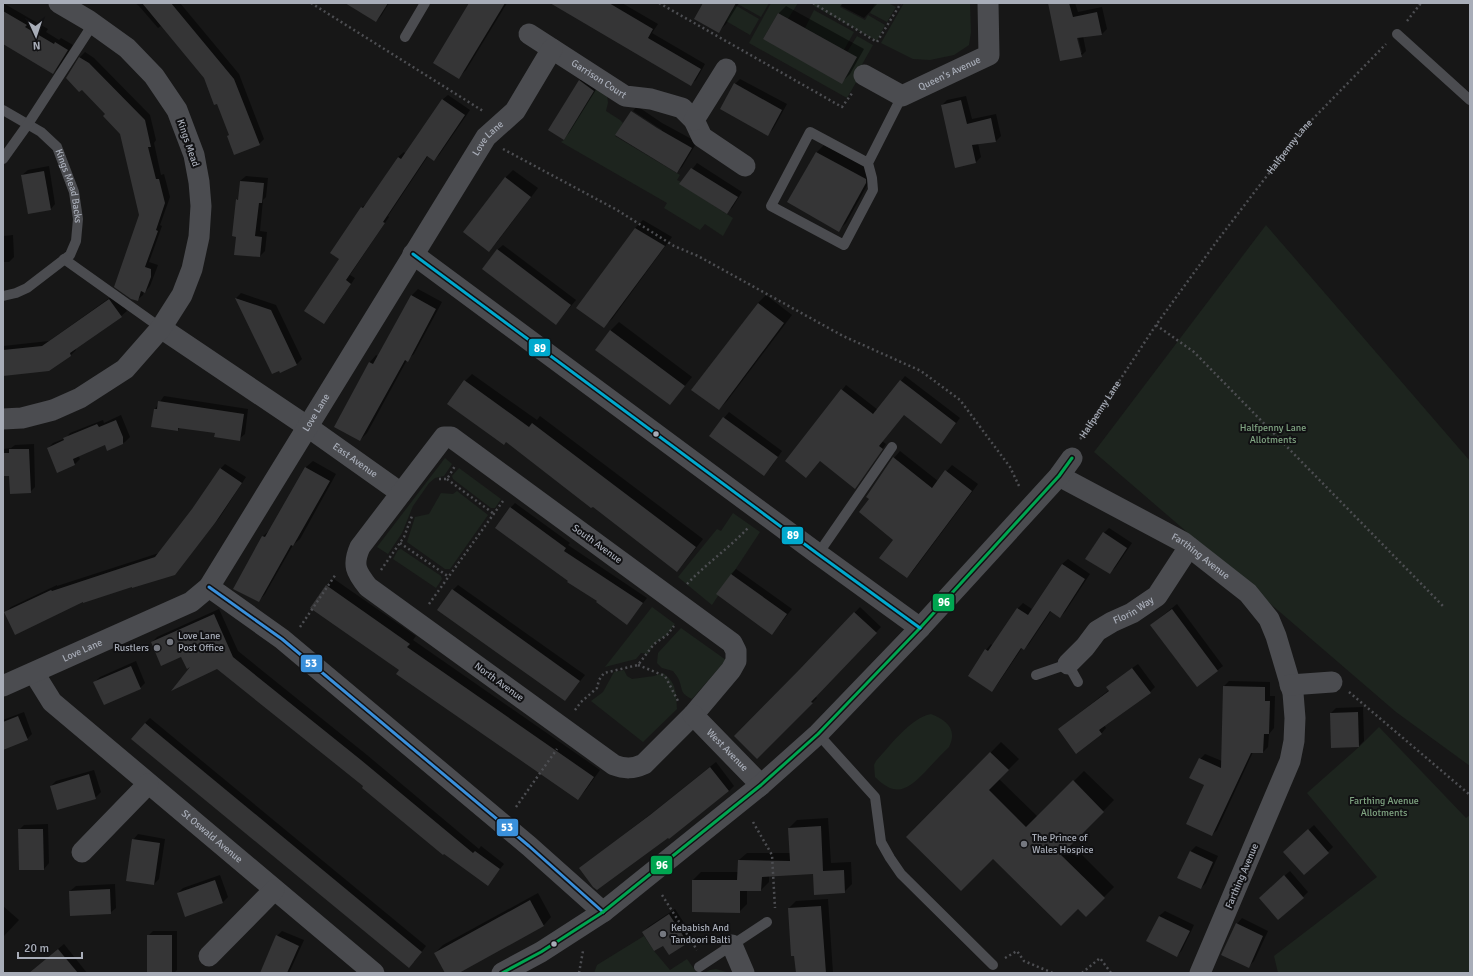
<svg xmlns="http://www.w3.org/2000/svg" width="1473" height="976" font-family="Signika,sans-serif">
<style>
.green{fill:#1d241e}
.shadow{fill:#0007;fill-rule:evenodd}
.building{fill:#353536}
.lines{fill:none;stroke-linecap:round;stroke-linejoin:round}
.path{stroke:#4d4e52;stroke-width:2.5;stroke-dasharray:2 3;stroke-linecap:butt}
.lane{stroke:#4b4c50;stroke-width:10}
.street{stroke:#4b4c50;stroke-width:21}
.bus-1-casing{stroke:#111113;stroke-width:6}
.bus-2-casing{stroke:#111113;stroke-width:6}
.bus-3-casing{stroke:#111113;stroke-width:6}
.bus-1{stroke:#3a90db;stroke-width:3}
.bus-2{stroke:#00a651;stroke-width:3}
.bus-3{stroke:#00a9ce;stroke-width:3}
.bus-dot{fill:#a8adb8;stroke:#111113;stroke-width:1.5}
.poi-dot{fill:#757880;stroke:#111113;stroke-width:1.5}
.labels{text-anchor:middle;dominant-baseline:central;stroke-width:4;stroke-linejoin:round;paint-order:stroke}
.street-label{font-size:10px;fill:#a8adb8;stroke:#111113}
.park-label{font-size:10px;fill:#7fa381;stroke:#111113}
.poi-label{font-size:10px;fill:#a8adb8;stroke:#111113;text-anchor:start}
.line-badge{stroke:#111113;stroke-width:1.5}
.badge-label{font-size:11px;text-anchor:middle;font-weight:bold;fill:#fff}
</style>
<rect width="100%" height="100%" fill="#171717"/>
<g class="green">
<path d="M736 3H769L761 17Z"/>
<path d="M771 3H798L788 19 778 13 763 39 847 52 857 36 873 45 855 77 858 79 847 98 749 43Z"/>
<path d="M815 3H842L840 7 865 20 868 15 885 25 877 41 814 6Z"/>
<path d="M875 3H888L896 7 887 22 870 13Z"/>
<path d="M904 3H970L971 32 969 45 954 55 930 60 913 59 881 43Z"/>
<path d="M735 5 759 19 750 35 726 21Z"/>
<path d="M814 10 854 32 844 50 805 28Z"/>
<path d="M595 87 607 94 608 103 606 111 620 120 623 123 615 136 680 175 677 180 681 182 680 184 733 218 723 236 705 224 700 230 664 208 667 203 561 142 564 140 595 90Z"/>
<path d="M1266 225 1470 461V766L1396 712 1094 452Z"/>
<path d="M445 458 452 464 444 476 435 478 429 483 413 506 402 533 388 554 377 547Z"/>
<path d="M459 468 501 499 495 508H491L453 479 452 476Z"/>
<path d="M457 491 488 515 450 569H445L407 542 415 517 429 514 441 493 453 494Z"/>
<path d="M733 513 760 532 712 605 678 577 717 529 721 531Z"/>
<path d="M401 549 441 576 442 579 436 588 393 559 398 550Z"/>
<path d="M652 607 675 624 667 635 654 644 648 654 641 653 636 659 605 667Z"/>
<path d="M681 628 726 660 692 699C680 693 683 691 679 680 678 677 675 674 673 671L662 668 657 663 658 653Z"/>
<path d="M624 670 627 676 632 679 654 676 663 673C677 683 676 694 677 709L643 742 591 701 603 692 614 672Z"/>
<path d="M931 714C946 720 958 729 949 747 941 755 933 763 925 772 907 790 896 798 875 777L874 765 876 761C890 746 910 718 931 714Z"/>
<path d="M1379 727 1466 818 1470 815V973H1278L1274 956 1377 877 1307 793 1359 747Z"/>
<path d="M644 936 654 951 670 970 687 959 697 973H594L597 965Z"/>
<path d="M716 969 730 973H704L710 970Z"/>
</g>
<g class="shadow">
<path d="M3 3 48 29 46 32 59 40 61 38 73 45 58 68 53 73 3 43Z"/>
<path d="M135 3H180L239 74 264 139 259 144 230 134 218 103 205 77 161 26 158 28 139 6Z"/>
<path d="M347 3H389L381 16 376 21Z"/>
<path d="M471 3H507L466 70 459 77Z"/>
<path d="M554 3H622L658 24 652 33 705 64 696 80 690 85Z"/>
<path d="M704 3H739L726 24 718 32Z"/>
<path d="M843 3H878L864 18 841 6Z"/>
<path d="M1049 3H1075L1078 12 1102 7 1107 29 1102 34 1083 36 1086 51 1081 56ZM1077 33 1082 53H1080L1075 34Z"/>
<path d="M786 6 864 49 850 74 842 82 778 14Z"/>
<path d="M85 52 94 58 150 115 156 140 154 143 161 175 164 174 170 197 160 225 162 226 149 262 158 265 150 286 145 292 144 291 143 295 137 300 140 215 121 133 106 114 82 89 67 78 80 57Z"/>
<path d="M585 76 599 85 569 133 564 138 579 81Z"/>
<path d="M740 79 787 104 773 129 768 134 735 84Z"/>
<path d="M448 95 470 110 439 155 434 160 428 156 388 216 389 217 350 275 355 278 329 317 324 323 340 258 332 253 362 207 368 203 398 157 404 152 406 154 442 100Z"/>
<path d="M966 96 972 119 996 114 1001 136 996 141 978 143 981 157 976 162 942 105 947 100Z"/>
<path d="M637 106 662 123 697 142 682 167 677 172 661 132 662 130 633 111Z"/>
<path d="M824 145 873 171V175L846 223 838 231 816 153Z"/>
<path d="M697 163 742 192 732 208 726 213 681 184Z"/>
<path d="M49 166 55 204 50 210 22 175 28 170Z"/>
<path d="M513 170 538 188 497 242 489 250 505 178Z"/>
<path d="M246 176 268 178 266 197 263 200 260 231 267 232 265 251 260 256 237 236V200L239 198 240 181Z"/>
<path d="M643 220 672 237 612 319 604 326 635 228Z"/>
<path d="M13 235 14 257 9 262H3V236Z"/>
<path d="M503 245 576 300 556 324 497 250Z"/>
<path d="M418 289 442 302 414 354 407 360 367 433 360 440 335 426 370 362 376 355 378 356 411 296Z"/>
<path d="M241 293 276 305 302 359 297 364 281 372 279 369 272 373 236 298Z"/>
<path d="M115 294 127 311 121 316 75 348 76 350 71 355 3 375V346L49 341Z"/>
<path d="M766 295 792 315 727 401 719 409 693 390 758 303Z"/>
<path d="M619 322 692 377 670 404 596 349 611 330Z"/>
<path d="M472 374 537 420 540 416 703 539 684 563 677 570 465 381Z"/>
<path d="M905 376 960 418 945 438 904 414 882 441 886 444 855 487 820 460 787 461 846 385 878 410Z"/>
<path d="M164 396 248 409 245 434 239 439 216 432 180 427 178 430 155 409Z"/>
<path d="M729 412 782 451 769 470 710 435Z"/>
<path d="M121 415 130 437 125 442 108 450 105 444 78 455 80 459 75 464 48 448 53 443 66 438 70 433 103 420 104 423Z"/>
<path d="M34 444 35 487 30 492 10 475H3V449L11 448 15 445Z"/>
<path d="M900 451 938 481 952 465 978 484 913 571 907 577 894 539 870 499 894 458Z"/>
<path d="M313 461 336 474 300 539 293 545 265 594 259 601 234 588 263 536 270 530 306 467Z"/>
<path d="M225 464 246 477 220 517 174 574 84 601 5 613 11 607 57 585V586L159 553 193 509 220 469Z"/>
<path d="M515 503 570 543 568 545 647 598 627 624 510 508Z"/>
<path d="M1109 528 1132 543 1115 568 1109 573 1104 533Z"/>
<path d="M1068 559 1090 574 1065 612 1060 617 1051 611 1029 644 1024 649 1022 648 997 685 992 690 986 650 991 644 993 646 1018 608 1023 603 1032 609 1062 564Z"/>
<path d="M736 569 792 609 772 634 731 574Z"/>
<path d="M334 579 416 636 413 640 600 770 585 791 578 798 400 670 326 586Z"/>
<path d="M458 585 585 675 565 700 453 590Z"/>
<path d="M1177 604 1223 666 1197 686 1151 625Z"/>
<path d="M860 607 881 627 815 696 817 698 757 758 801 670Z"/>
<path d="M219 609 238 651 367 755 479 849 481 846 504 864 488 884 218 668 194 665 182 655 152 642 157 637Z"/>
<path d="M136 661 145 683 140 688 95 682 100 677Z"/>
<path d="M1138 664 1155 687 1150 692 1104 725 1106 728 1101 734 1059 729 1109 690 1113 682Z"/>
<path d="M1229 681 1270 682V696H1275L1274 728 1269 734 1268 747 1263 752H1253L1217 830 1212 835 1206 785 1200 759 1205 754 1222 761 1224 686Z"/>
<path d="M1363 707 1364 741 1359 746 1331 713 1336 708Z"/>
<path d="M24 712 32 734 27 739 3 748V720Z"/>
<path d="M150 718 426 946 414 962 145 723Z"/>
<path d="M1001 742 1019 759 999 779 1038 817 1084 771 1114 800 1071 844 1114 887 1086 915 1078 907 993 858 908 837Z"/>
<path d="M716 762 734 786 729 791 669 837 580 868 656 810Z"/>
<path d="M94 770 101 792 95 798 51 786 56 781Z"/>
<path d="M828 818 831 863 851 862 852 884 844 892 814 873 769 875V882L761 890H747V904L739 912 693 880 701 872H739V860L747 853H791L789 828 797 820Z"/>
<path d="M48 824 49 863 44 869 19 830 24 825Z"/>
<path d="M1314 825 1333 847 1304 874 1290 847Z"/>
<path d="M138 834 165 839 159 879 154 884 133 840Z"/>
<path d="M1196 846 1218 856 1206 883 1201 888 1179 878 1191 851Z"/>
<path d="M1290 871 1308 892 1303 897 1265 893Z"/>
<path d="M220 875 228 897 223 902 186 915 178 893 183 888Z"/>
<path d="M115 884 116 908 110 913 70 891 76 886Z"/>
<path d="M538 893 551 917 544 925 457 973H446L435 953 443 945Z"/>
<path d="M828 899 833 973H797L789 908 796 901Z"/>
<path d="M3 906 19 920 3 937Z"/>
<path d="M675 909 693 937 688 942 670 954 664 945 643 932 648 927Z"/>
<path d="M1165 911 1194 925 1182 950 1177 956 1147 941 1159 916Z"/>
<path d="M1242 918 1268 931 1254 961 1248 967 1237 924Z"/>
<path d="M153 931H177V970L174 973H148V936Z"/>
<path d="M282 931 304 940 289 973H263L277 936Z"/>
<path d="M64 944 87 973H30L34 969Z"/>
</g>
<g class="building">
<path d="M142 3H171L234 79 260 145 234 155 227 136 229 135 217 104 214 105 204 78Z"/>
<path d="M345 3H388L376 22Z"/>
<path d="M469 3H505L459 79 433 63Z"/>
<path d="M550 3H609L653 29 648 38 701 69 691 86Z"/>
<path d="M703 3H736L719 33 694 19Z"/>
<path d="M1048 3H1069L1073 17 1097 12 1102 35 1077 38 1082 57 1060 61Z"/>
<path d="M3 11 27 25 25 27 54 44 55 42 68 50 53 74 3 44Z"/>
<path d="M778 13 857 57 842 84 763 39Z"/>
<path d="M79 57 89 63 145 120 151 147H148L156 179H159L165 203 156 230 158 231 145 267 151 269V277L145 293 141 291 138 301 131 299 114 287 139 215 120 134 103 116 105 114 82 90 79 92 66 78Z"/>
<path d="M579 80 594 91 564 140 548 130Z"/>
<path d="M734 83 782 110 768 136 720 109Z"/>
<path d="M442 99 465 115 434 161 427 156 383 222 385 223 346 280 351 284 324 324 304 311 339 259 330 253 361 207 363 208 398 157 401 159Z"/>
<path d="M961 100 967 124 991 118 996 142 972 145 976 163 955 168 941 105Z"/>
<path d="M631 111 657 128 692 148 677 173 615 135Z"/>
<path d="M816 152 866 179V183L839 232 787 202Z"/>
<path d="M691 168 738 197 727 214 679 184Z"/>
<path d="M44 171 51 210 28 214 21 175Z"/>
<path d="M505 177 531 197 489 252 463 232Z"/>
<path d="M240 181 264 183 262 203H259L255 236 262 237 260 257 234 255 236 237 232 236 236 199 238 200Z"/>
<path d="M635 228 665 246 604 328 576 308Z"/>
<path d="M497 249 571 305 556 325 482 269Z"/>
<path d="M411 295 436 309 408 362 405 360 360 441 334 427 369 362 373 364Z"/>
<path d="M235 298 271 310 297 365 280 373 279 371 272 374Z"/>
<path d="M109 299 122 317 70 353 71 356 49 371 3 376V350L42 346Z"/>
<path d="M758 303 784 323 719 410 691 390Z"/>
<path d="M610 330 685 386 670 405 595 350Z"/>
<path d="M464 380 529 427 532 423 696 547 677 572 593 507 591 508 506 442 504 445 447 404Z"/>
<path d="M900 380 956 423 941 444 904 415 879 446 883 449 855 489 820 461 806 478 785 461 841 389 873 414Z"/>
<path d="M158 401 244 414 240 441 214 437 215 433 178 428V431L151 427 154 409H157Z"/>
<path d="M723 417 778 457 764 476 709 436Z"/>
<path d="M116 420 123 437V444L107 451 105 445 73 459 75 465 57 473 47 448 64 440 63 438 97 424 99 427Z"/>
<path d="M9 449H29L31 493 10 494 9 476H3V453H9Z"/>
<path d="M893 457 932 488 945 470 972 491 907 578 879 558 893 540 859 512 869 499 866 497Z"/>
<path d="M305 467 330 481 293 546 291 545 259 602 233 589 262 536 265 537Z"/>
<path d="M220 468 242 483 215 523 175 575 132 588V587L83 603V602L15 635 4 612 51 590 52 591 155 557 192 509Z"/>
<path d="M510 507 566 548 564 551 643 603 627 625 596 602 597 601 567 582 568 581 495 528Z"/>
<path d="M1103 532 1127 548 1110 574 1085 559Z"/>
<path d="M1062 564 1085 579 1060 618 1050 611 1024 650 1021 648 992 692 968 676 985 649 988 651 1017 608 1028 615Z"/>
<path d="M731 574 787 614 772 635 716 594Z"/>
<path d="M326 585 410 644 407 647 594 777 578 800 396 674 399 670 310 608Z"/>
<path d="M452 589 580 681 565 701 437 610Z"/>
<path d="M1172 609 1218 671 1197 687 1150 625Z"/>
<path d="M854 612 877 633 811 702 813 703 757 759 734 736 800 669Z"/>
<path d="M214 614 233 657 361 760 473 853 475 851 500 869 488 886 444 854 443 855 362 788 363 786 217 669 171 691 190 667 187 669 181 657 161 666 151 642Z"/>
<path d="M131 666 141 689 104 705 93 682Z"/>
<path d="M1132 668 1151 693 1099 730 1102 734 1076 754 1058 729 1109 691 1106 687Z"/>
<path d="M1223 686 1265 687V701H1270L1269 734H1264L1263 753H1251L1212 836 1186 824 1204 785 1189 778 1199 758 1221 768Z"/>
<path d="M1358 712 1359 747 1331 748 1330 713Z"/>
<path d="M18 716 28 740 3 750V722Z"/>
<path d="M145 723 422 952 409 968 131 739Z"/>
<path d="M990 752 1009 770 989 790 1026 827 1073 780 1104 812 1061 855 1105 898 1086 917 1078 909 1061 926 993 859 961 891 906 837Z"/>
<path d="M710 767 729 791 669 839 668 838 597 890 593 887 579 868 650 815Z"/>
<path d="M89 774 96 799 57 810 50 786Z"/>
<path d="M821 826 823 871 844 870 845 893 814 895 813 874 762 877 761 891H740V913L692 912V880H737L738 860 790 861 788 828Z"/>
<path d="M18 829H43L44 870H19Z"/>
<path d="M1308 829 1329 853 1304 875 1283 852Z"/>
<path d="M132 839 160 843 154 885 126 881Z"/>
<path d="M1190 851 1213 862 1201 889 1177 878Z"/>
<path d="M1284 875 1304 898 1278 920 1259 898Z"/>
<path d="M215 880 223 903 185 917 177 893Z"/>
<path d="M110 889 111 914 70 916 69 891Z"/>
<path d="M530 900 544 926 459 973H445L434 953Z"/>
<path d="M821 906 826 973H796L794 956H791L788 908Z"/>
<path d="M669 914 688 943 669 955 663 946 654 951 642 932Z"/>
<path d="M1159 916 1190 931 1177 957 1146 941Z"/>
<path d="M1236 923 1263 936 1249 968 1221 955Z"/>
<rect x="147" y="935" width="25" height="38"/>
<path d="M276 935 299 946 287 973H260Z"/>
<path d="M58 949 78 973H29Z"/>
</g>
<g class="lines">
<g class="path">
<path d="M311 3 483 111"/>
<path d="M659 3 842 107 853 92"/>
<path d="M813 3 877 42 901 3"/>
<path d="M1407 21 1421 3"/>
<path d="M503 149 617 210 674 246 698 256 843 336 921 371 960 400 1010 467 1020 488"/>
<path d="M1156 325 1194 352 1443 606"/>
<path id="s1" d="M1080 439 1083 436 1156 325 1217 241 1302 130 1386 44"/>
<path d="M439 479H447L455 466"/>
<path d="M447 479 494 514"/>
<path d="M400 543 449 577"/>
<path d="M381 570 404 537 412 516"/>
<path d="M687 584C706 564 729 548 748 528"/>
<path d="M429 604 503 501"/>
<path d="M300 627 336 574"/>
<path d="M638 665 665 676 678 701"/>
<path d="M1349 692 1470 795"/>
<path d="M575 710 581 702 597 688 599 680 604 673 638 665 654 644 667 635 674 626"/>
<path d="M516 807 557 749"/>
<path d="M753 822 772 855 775 908"/>
<path d="M662 895 697 950"/>
<path d="M1005 958 1017 951 1024 961 1053 973"/>
<path d="M579 973 583 951"/>
<path d="M1082 973 1100 958 1111 973"/>
</g>
<g class="lane">
<path d="M1397 34 1470 100"/>
<path d="M405 37 425 3"/>
<path id="s2" d="M3 110 41 132 57 147 74 192 78 219 76 241 70 255 27 288 16 293 3 296"/>
<path d="M3 159 28 124 93 24"/>
<path d="M868 163 810 132 771 206 844 245 873 190 872 178 868 163 902 96"/>
<path d="M64 259 161 328"/>
<path d="M818 554 892 447"/>
<path d="M1036 675 1068 664 1078 682"/>
<path d="M818 734 875 797 881 842 890 858 901 874 993 965"/>
<path d="M699 967 767 922"/>
</g>
<g class="street">
<path id="s3" d="M529 34 625 96 651 99 682 108 694 120 702 137 745 166"/>
<path id="s4" d="M864 75 902 96 989 55 988 3"/>
<path d="M694 120 726 69"/>
<path d="M413 254 818 554 920 628"/>
<path id="s5" d="M161 328 308 427 401 493"/>
<path d="M3 419 22 418 53 410 80 398 125 369 161 328 182 295 192 269 199 237 201 206 199 182 194 155 177 110 154 76 127 48 88 20 59 3"/>
<path d="M444 437H451L732 643 736 651V661L731 670 693 715 644 764C633 769 625 769 614 765L368 587C356 572 352 565 360 547Z"/>
<path id="s6" d="M1059 476 1183 542 1248 593 1269 619 1276 636 1293 693 1295 718 1294 741 1290 761 1200 973"/>
<path d="M209 587 282 639 529 846 603 912"/>
<path id="s7" d="M1068 664 1085 647 1097 631 1112 622 1132 613 1157 596 1189 547"/>
<path id="s8" d="M34 673 52 702 374 973"/>
<path d="M1290 685 1332 682"/>
<path id="s9" d="M3 686 191 602 209 587 486 137 515 111 552 49"/>
<path id="s10" d="M693 715 761 785"/>
<path d="M82 852 148 784"/>
<path d="M732 945 744 973"/>
<path d="M209 956 274 890"/>
<path d="M502 973 541 952 603 912 761 785 818 734 920 628 1059 476 1072 458"/>
</g>
<defs>
<path id="bus-1" d="M209 587 282 639 529 846 603 912"/>
<path id="bus-2" d="M502 973 541 952 603 912 761 785 818 734 920 628 1059 476 1072 458"/>
<path id="bus-3" d="M413 254 818 554 920 628"/>
</defs>
<use href="#bus-1" class="bus-1-casing"/>
<use href="#bus-2" class="bus-2-casing"/>
<use href="#bus-3" class="bus-3-casing"/>
<use href="#bus-1" class="bus-1"/>
<use href="#bus-2" class="bus-2"/>
<use href="#bus-3" class="bus-3"/>
</g>
<g class="bus-dot">
<circle cx="656" cy="434" r="3.5"/>
<circle cx="554" cy="944" r="3.5"/>
</g>
<g class="poi-dot">
<circle cx="170" cy="642" r="4"/>
<circle cx="157" cy="648" r="4"/>
<circle cx="1024" cy="844" r="4"/>
<circle cx="663" cy="934" r="4"/>
</g>
<g class="labels">
<g class="street-label">
<text stroke="none"><textPath href="#s4" startOffset="96">Queen's Avenue</textPath></text>
<text stroke="none"><textPath href="#s3" startOffset="83">Garrison Court</textPath></text>
<text stroke="none"><textPath href="#s9" startOffset="758">Love Lane</textPath></text>
<text transform="translate(188 143) rotate(71)">Kings Mead</text>
<text stroke="none"><textPath href="#s1" startOffset="360">Halfpenny Lane</textPath></text>
<text stroke="none"><textPath href="#s2" startOffset="107">Kings Mead Backs</textPath></text>
<text stroke="none"><textPath href="#s1" startOffset="36">Halfpenny Lane</textPath></text>
<text stroke="none"><textPath href="#s9" startOffset="434">Love Lane</textPath></text>
<text stroke="none"><textPath href="#s5" startOffset="235">East Avenue</textPath></text>
<text transform="translate(597 544) rotate(36)">South Avenue</text>
<text stroke="none"><textPath href="#s6" startOffset="163">Farthing Avenue</textPath></text>
<text stroke="none"><textPath href="#s7" startOffset="86">Florin Way</textPath></text>
<text stroke="none"><textPath href="#s9" startOffset="87">Love Lane</textPath></text>
<text transform="translate(499 682) rotate(36)">North Avenue</text>
<text stroke="none"><textPath href="#s10" startOffset="49">West Avenue</textPath></text>
<text stroke="none"><textPath href="#s8" startOffset="243">St Oswald Avenue</textPath></text>
<text transform="translate(1242 876) rotate(-67)">Farthing Avenue</text>
</g>
<g class="park-label">
<text x="1273" y="428">Halfpenny Lane<tspan x="1273" dy="12">Allotments</tspan></text>
<text x="1384" y="801">Farthing Avenue<tspan x="1384" dy="12">Allotments</tspan></text>
</g>
<g class="poi-label">
<text x="178" y="636">Love Lane<tspan x="178" dy="12">Post Office</tspan></text>
<text x="149" y="648" text-anchor="end">Rustlers</text>
<text x="1032" y="838">The Prince of<tspan x="1032" dy="12">Wales Hospice</tspan></text>
<text x="671" y="928">Kebabish And<tspan x="671" dy="12">Tandoori Balti</tspan></text>
</g>
</g>
<g class="line-badge">
<rect x="528" y="338" width="23" height="19" rx="4" fill="#00a9ce"/>
<rect x="781" y="526" width="23" height="19" rx="4" fill="#00a9ce"/>
<rect x="932" y="593" width="23" height="19" rx="4" fill="#00a651"/>
<rect x="300" y="654" width="23" height="19" rx="4" fill="#3a90db"/>
<rect x="496" y="818" width="23" height="19" rx="4" fill="#3a90db"/>
<rect x="650" y="855" width="23" height="20" rx="4" fill="#00a651"/>
</g>
<g class="badge-label">
<text x="540" y="352">89</text>
<text x="793" y="539">89</text>
<text x="944" y="606">96</text>
<text x="311" y="667">53</text>
<text x="507" y="831">53</text>
<text x="662" y="869">96</text>
</g>
<rect width="1473" height="976" fill="none" stroke="#a8adb8" stroke-width="8"/>
<g transform="translate(36 36) rotate(177)" stroke="#111113" stroke-width="3" paint-order="stroke">
<path d="M0-3L7 15L0 10L-7 15Z" fill="#a8adb8"/>
<text y="-6" font-size="11" font-weight="bold" text-anchor="middle" fill="#a8adb8">N</text>
</g>
<path d="M18 952v6h64v-6" fill="none" stroke="#a8adb8" stroke-width="2"/>
<text x="24" y="952" font-size="12" fill="#a8adb8" stroke="#111113" stroke-width="3" paint-order="stroke">20 m</text>
</svg>
